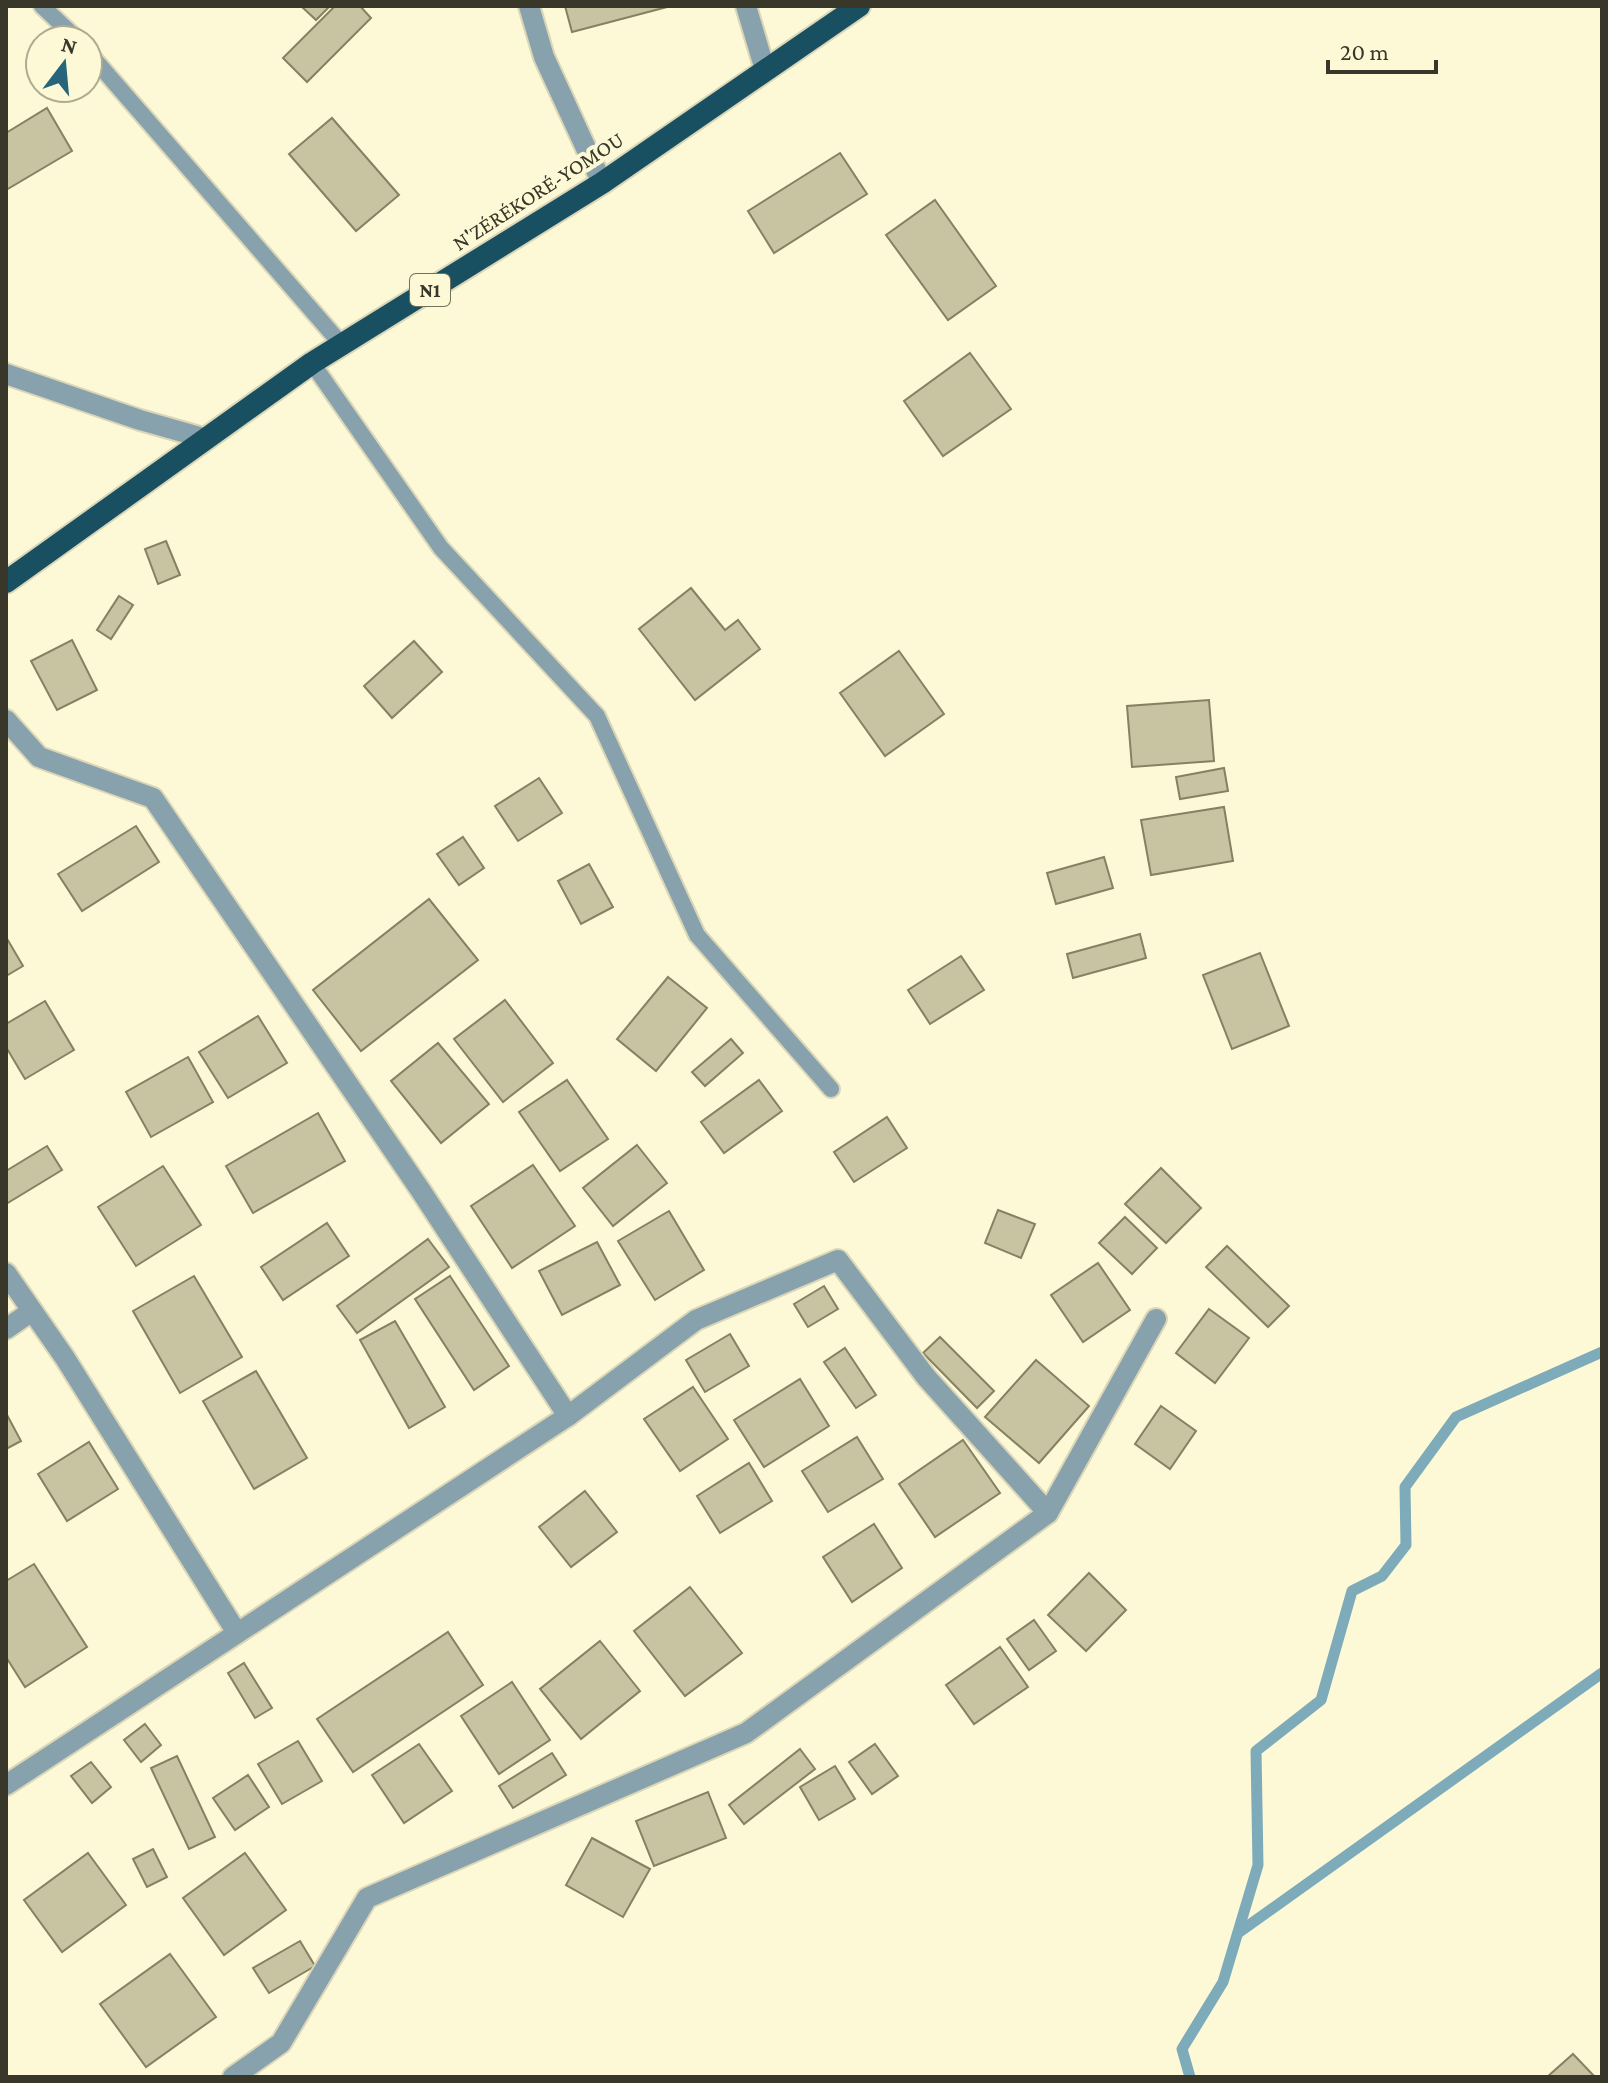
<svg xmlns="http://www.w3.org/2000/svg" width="1608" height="2083" font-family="'Crimson Pro',serif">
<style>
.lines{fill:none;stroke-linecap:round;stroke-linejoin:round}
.stream{stroke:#7dabb9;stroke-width:11}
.building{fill:#c8c4a2;stroke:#858161;stroke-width:2}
.service-casing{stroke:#dad6b7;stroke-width:20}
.minor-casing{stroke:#dad6b7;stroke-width:24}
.trunk-casing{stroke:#dad6b7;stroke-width:26}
.service{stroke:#87a2ad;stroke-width:16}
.minor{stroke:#87a2ad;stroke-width:20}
.trunk{stroke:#184f61;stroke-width:22}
.labels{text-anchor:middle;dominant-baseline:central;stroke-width:8;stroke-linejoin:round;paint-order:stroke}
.shield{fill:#fdf9d6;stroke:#73715d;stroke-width:2}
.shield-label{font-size:20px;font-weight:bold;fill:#383729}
.street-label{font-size:22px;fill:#383729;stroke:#fdf9d6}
</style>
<rect width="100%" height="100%" fill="#fdf9d6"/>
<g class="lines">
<g class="stream">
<path d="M1238 1933 1602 1673"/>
<path d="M1190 2077 1182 2049 1223 1982 1258 1865 1256 1751 1321 1700 1352 1591 1382 1576 1406 1545 1405 1487 1456 1417 1602 1352"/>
</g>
</g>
<g class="building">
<path d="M301 6H330L316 20Z"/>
<path d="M335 6H360L371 18 307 82 283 58Z"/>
<path d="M565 6H671L572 32Z"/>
<path d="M47 108 72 151 6 190V133Z"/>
<path d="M332 118 399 195 356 231 289 154Z"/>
<path d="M840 153 867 194 774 253 748 211Z"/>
<path d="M935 200 996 286 948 320 886 235Z"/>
<path d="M970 353 1011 409 943 456 904 401Z"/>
<path d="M166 541 180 575 158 584 145 549Z"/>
<path d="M691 588 725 630 738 620 760 649 695 700 639 629Z"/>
<path d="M119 596 133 605 111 639 97 630Z"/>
<path d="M72 640 97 690 57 710 31 661Z"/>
<path d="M414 641 442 672 392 718 364 686Z"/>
<path d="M899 651 944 714 885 756 840 693Z"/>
<path d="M1209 700 1214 761 1132 767 1127 706Z"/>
<path d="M1224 768 1228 791 1180 799 1176 777Z"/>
<path d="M539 778 562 813 518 841 495 806Z"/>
<path d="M1224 807 1233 861 1151 875 1141 820Z"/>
<path d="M136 826 159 862 82 911 58 874Z"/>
<path d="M463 837 484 868 459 885 437 854Z"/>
<path d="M1104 857 1113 888 1056 904 1047 873Z"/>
<path d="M589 864 613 907 581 924 558 881Z"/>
<path d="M429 899 478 960 361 1051 313 990Z"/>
<path d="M1140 934 1146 958 1073 978 1067 954Z"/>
<path d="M6 937 23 966 6 976Z"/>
<path d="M1260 953 1289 1026 1232 1049 1203 975Z"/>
<path d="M961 956 984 990 930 1024 908 990Z"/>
<path d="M668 977 707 1008 656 1071 617 1039Z"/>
<path d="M505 1000 553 1063 503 1102 454 1039Z"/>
<path d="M45 1001 74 1050 25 1079 6 1047V1024Z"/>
<path d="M258 1016 287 1063 228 1098 199 1052Z"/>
<path d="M731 1039 743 1053 705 1086 692 1072Z"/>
<path d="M438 1043 489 1104 441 1143 391 1081Z"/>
<path d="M188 1057 213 1102 151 1137 126 1092Z"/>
<path d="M567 1080 608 1139 560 1171 519 1112Z"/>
<path d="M759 1080 782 1111 724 1153 701 1122Z"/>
<path d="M318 1113 345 1161 253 1213 226 1166Z"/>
<path d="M887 1117 907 1148 854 1182 834 1152Z"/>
<path d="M637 1145 667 1183 613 1226 583 1188Z"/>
<path d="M47 1146 62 1170 6 1204V1171Z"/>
<path d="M533 1165 575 1226 512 1268 471 1206Z"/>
<path d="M163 1166 201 1225 136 1266 98 1207Z"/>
<path d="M1161 1168 1201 1208 1166 1243 1125 1204Z"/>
<path d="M998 1210 1035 1224 1021 1258 985 1243Z"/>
<path d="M669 1211 704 1270 655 1300 618 1241Z"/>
<path d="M1125 1217 1157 1248 1132 1274 1099 1243Z"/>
<path d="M327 1223 349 1256 283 1300 261 1267Z"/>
<path d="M428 1239 449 1267 357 1333 337 1306Z"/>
<path d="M597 1242 620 1285 562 1315 539 1271Z"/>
<path d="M1227 1246 1289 1306 1268 1327 1206 1267Z"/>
<path d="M1098 1263 1130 1310 1083 1342 1051 1295Z"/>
<path d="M194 1276 242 1357 180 1393 133 1311Z"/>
<path d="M450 1276 509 1366 474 1390 415 1299Z"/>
<path d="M824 1286 838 1309 808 1327 794 1304Z"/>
<path d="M1209 1309 1249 1338 1215 1383 1176 1353Z"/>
<path d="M395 1321 445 1407 409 1428 360 1340Z"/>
<path d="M730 1334 749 1366 705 1392 686 1360Z"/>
<path d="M940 1337 994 1391 977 1408 923 1353Z"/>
<path d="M845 1348 876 1395 856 1408 824 1362Z"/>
<path d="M1036 1360 1089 1406 1039 1463 985 1417Z"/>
<path d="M256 1371 307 1458 254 1489 203 1401Z"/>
<path d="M800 1379 829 1426 764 1467 734 1420Z"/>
<path d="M693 1387 728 1439 680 1471 644 1419Z"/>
<path d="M1161 1406 1196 1431 1170 1469 1135 1444Z"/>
<path d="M6 1413 21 1441 6 1449Z"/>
<path d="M857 1437 883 1479 828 1512 802 1471Z"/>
<path d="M963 1440 1000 1493 935 1537 899 1484Z"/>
<path d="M89 1442 118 1489 67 1521 38 1474Z"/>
<path d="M749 1463 772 1501 720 1533 697 1496Z"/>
<path d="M585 1491 617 1532 571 1567 539 1527Z"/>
<path d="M874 1524 902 1568 852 1602 823 1557Z"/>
<path d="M34 1564 87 1647 25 1687 6 1657V1581Z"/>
<path d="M1089 1573 1126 1610 1086 1651 1048 1615Z"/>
<path d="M690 1587 742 1653 685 1696 634 1631Z"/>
<path d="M1034 1620 1056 1651 1029 1670 1007 1639Z"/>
<path d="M448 1632 483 1685 353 1772 317 1719Z"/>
<path d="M600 1641 640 1691 581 1739 540 1689Z"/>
<path d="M1000 1647 1028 1687 974 1724 946 1685Z"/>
<path d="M244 1663 272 1708 255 1718 228 1673Z"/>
<path d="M512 1682 550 1740 499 1774 461 1716Z"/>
<path d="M145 1724 161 1745 141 1762 124 1740Z"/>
<path d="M298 1741 322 1781 282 1804 258 1764Z"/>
<path d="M419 1744 452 1791 404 1823 372 1775Z"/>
<path d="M875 1744 898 1776 872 1794 849 1762Z"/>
<path d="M800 1749 815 1769 744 1824 729 1805Z"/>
<path d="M552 1753 566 1775 513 1808 499 1786Z"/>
<path d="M177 1756 215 1837 189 1849 151 1768Z"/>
<path d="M91 1762 111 1787 92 1803 71 1776Z"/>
<path d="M835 1766 855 1799 819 1820 800 1787Z"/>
<path d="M248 1775 269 1807 235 1830 213 1798Z"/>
<path d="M708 1792 726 1838 654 1866 636 1821Z"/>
<path d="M592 1838 650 1869 623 1917 566 1885Z"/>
<path d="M153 1849 167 1877 147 1887 133 1859Z"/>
<path d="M88 1853 126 1905 62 1952 24 1900Z"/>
<path d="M245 1853 286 1910 224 1955 183 1898Z"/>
<path d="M300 1941 315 1966 269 1993 253 1968Z"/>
<path d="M170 1954 216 2017 146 2067 100 2004Z"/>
<path d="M1573 2054 1595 2077H1547Z"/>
</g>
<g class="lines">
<defs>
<g id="service">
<path d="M42 6 78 40"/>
<path d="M88 52 342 345"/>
<path d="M312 363 441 548 597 716 697 935 831 1089"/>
</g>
<g id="minor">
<path d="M529 6 544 57 602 183"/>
<path d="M746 6 765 70"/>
<path d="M6 374 140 420 207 439"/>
<path d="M6 720 39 757 153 798 421 1191 568 1416"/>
<path d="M6 1273 65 1358 237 1633"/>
<path d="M6 1329 32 1311"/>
<path d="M6 1785 568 1416 696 1320 838 1260 926 1377 1048 1513"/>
<path d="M233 2077 281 2043 367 1898 746 1733 1048 1513 1156 1319"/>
</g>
<path id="trunk" d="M6 582 312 363 602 183 859 6"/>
</defs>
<use href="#service" class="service-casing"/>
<use href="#minor" class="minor-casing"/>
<use href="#trunk" class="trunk-casing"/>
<use href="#service" class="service"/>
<use href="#minor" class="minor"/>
<use href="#trunk" class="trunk"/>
</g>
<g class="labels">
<rect class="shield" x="410" y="274" width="40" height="32" rx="6"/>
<g class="shield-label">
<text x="430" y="290">N1</text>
</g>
<g class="street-label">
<text transform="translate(538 191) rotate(-33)">N'ZÉRÉKORÉ-YOMOU</text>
</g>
</g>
<rect width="1608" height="2083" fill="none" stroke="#383729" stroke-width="16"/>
<g transform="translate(64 64) rotate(16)"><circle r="38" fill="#fdf9d6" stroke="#aeab91" stroke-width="2"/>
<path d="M0-6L14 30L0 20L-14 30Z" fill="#26657a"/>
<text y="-12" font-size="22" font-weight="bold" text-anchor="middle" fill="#383729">N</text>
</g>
<path d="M1328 60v12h108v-12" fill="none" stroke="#383729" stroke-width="4"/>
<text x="1340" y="60" font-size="24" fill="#383729" stroke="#fdf9d6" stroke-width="6" paint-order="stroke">20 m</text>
</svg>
